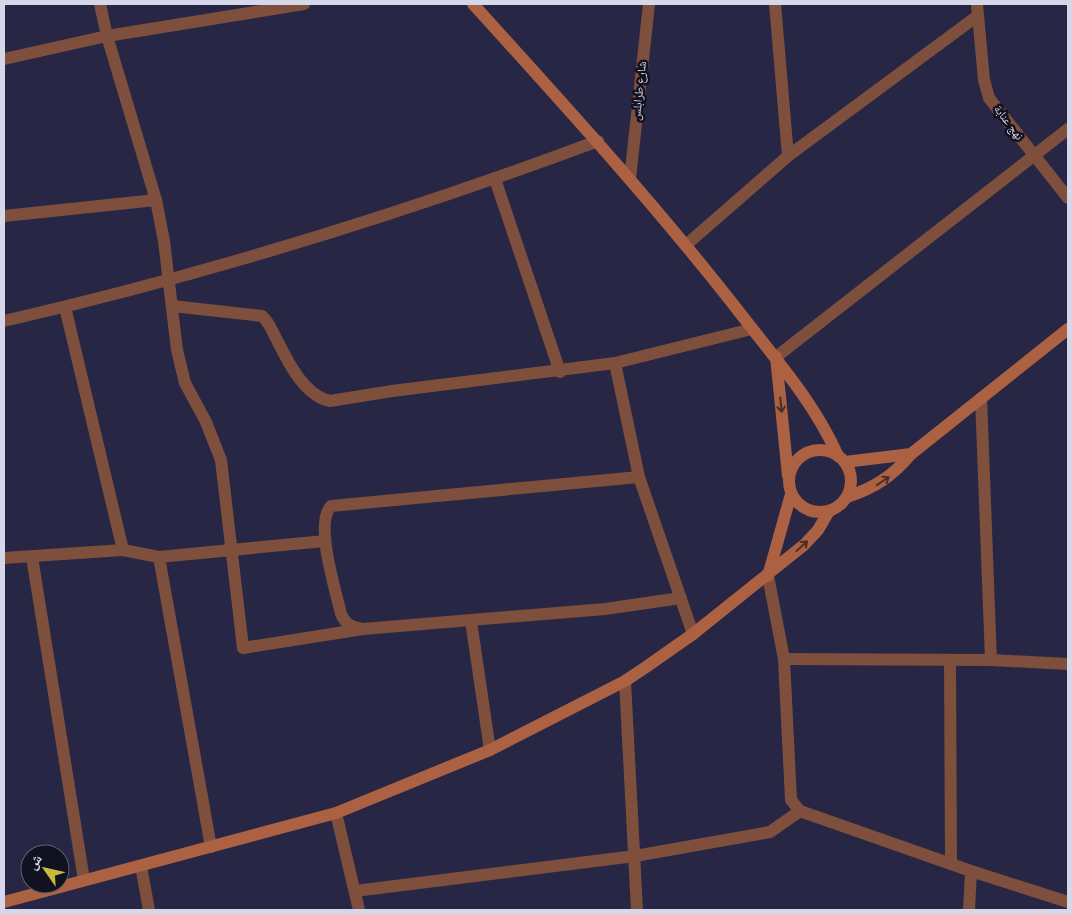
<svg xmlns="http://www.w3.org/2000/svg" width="1072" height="914" font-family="Overpass,'Noto Naskh Arabic',sans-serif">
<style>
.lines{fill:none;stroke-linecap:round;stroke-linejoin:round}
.street{stroke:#7e4f3c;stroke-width:12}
.secondary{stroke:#ac6142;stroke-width:12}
.oneway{stroke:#472d2b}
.labels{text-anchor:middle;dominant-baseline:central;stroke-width:5;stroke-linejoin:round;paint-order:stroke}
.street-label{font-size:12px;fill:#d6d7eb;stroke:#11111f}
</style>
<rect width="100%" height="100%" fill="#272645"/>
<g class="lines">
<g class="street">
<path d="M100 4 107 36 156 200 164 241 177 350 185 383 206 422 221 460 243 648 363 629"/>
<path d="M775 4 788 156"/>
<path d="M977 4 984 80 989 98 1068 198"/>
<path d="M4 59 107 36 304 4"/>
<path d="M495 179 560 372"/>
<path d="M630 179 649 4"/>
<path d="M4 216 156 200"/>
<path d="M686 245 788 156 976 17"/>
<path d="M172 306 262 316C271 324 272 332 278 342 289 364 305 396 330 401L392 391 615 363 752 329"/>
<path d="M65 307 123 550"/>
<path d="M4 321C205 275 404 213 598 141"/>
<path d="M776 357 1068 129"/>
<path d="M615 363 639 477 693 634"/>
<path d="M981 398 991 660"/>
<path d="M639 477 331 506C314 523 336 591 341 614 346 625 352 627 363 629L605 609 681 598"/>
<path d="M32 557 84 880"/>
<path d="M159 557 211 847"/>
<path d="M4 558 123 550 159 557 325 541"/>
<path d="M768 576 784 659 791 800 800 811 971 871 969 910"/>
<path d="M471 621 490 750"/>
<path d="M784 659 991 660 1068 664"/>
<path d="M950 661 951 864"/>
<path d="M625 681 637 910"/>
<path d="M336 813 359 910"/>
<path d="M141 866 149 910"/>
<path d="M971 871 1068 902"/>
<path d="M355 891 635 856 770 832 800 811"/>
</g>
<g class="secondary">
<path d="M473 4C562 102 651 200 733 304 771 354 812 398 838 456"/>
<path d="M776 357 788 476"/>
<circle cx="820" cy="481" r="31"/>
<path d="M845 462 911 454"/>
<path d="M847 497C874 488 893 476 911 454L1068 329"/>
<path d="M768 576 791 494"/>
<path d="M4 902 336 813 490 750 625 681 646 667 693 634 804 545 818 530 829 511"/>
</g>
</g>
<defs><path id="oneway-shaft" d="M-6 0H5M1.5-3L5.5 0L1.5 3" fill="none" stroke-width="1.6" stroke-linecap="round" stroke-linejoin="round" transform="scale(1.25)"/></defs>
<g class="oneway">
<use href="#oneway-shaft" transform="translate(781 405) rotate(84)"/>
<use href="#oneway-shaft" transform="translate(883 481) rotate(-34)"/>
<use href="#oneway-shaft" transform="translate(802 546) rotate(-43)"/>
</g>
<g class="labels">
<g class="street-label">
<text transform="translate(640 91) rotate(-84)">شارع طرابلس</text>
<text transform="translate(1008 123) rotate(53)">نهج عنابة</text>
</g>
</g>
<rect width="1072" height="914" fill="none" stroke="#d6d7eb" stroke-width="10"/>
<g transform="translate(45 869) rotate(304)"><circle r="24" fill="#11111f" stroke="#606071"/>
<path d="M0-4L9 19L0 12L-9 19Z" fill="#c8bb3b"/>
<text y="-8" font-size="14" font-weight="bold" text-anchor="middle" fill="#d6d7eb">ش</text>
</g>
</svg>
